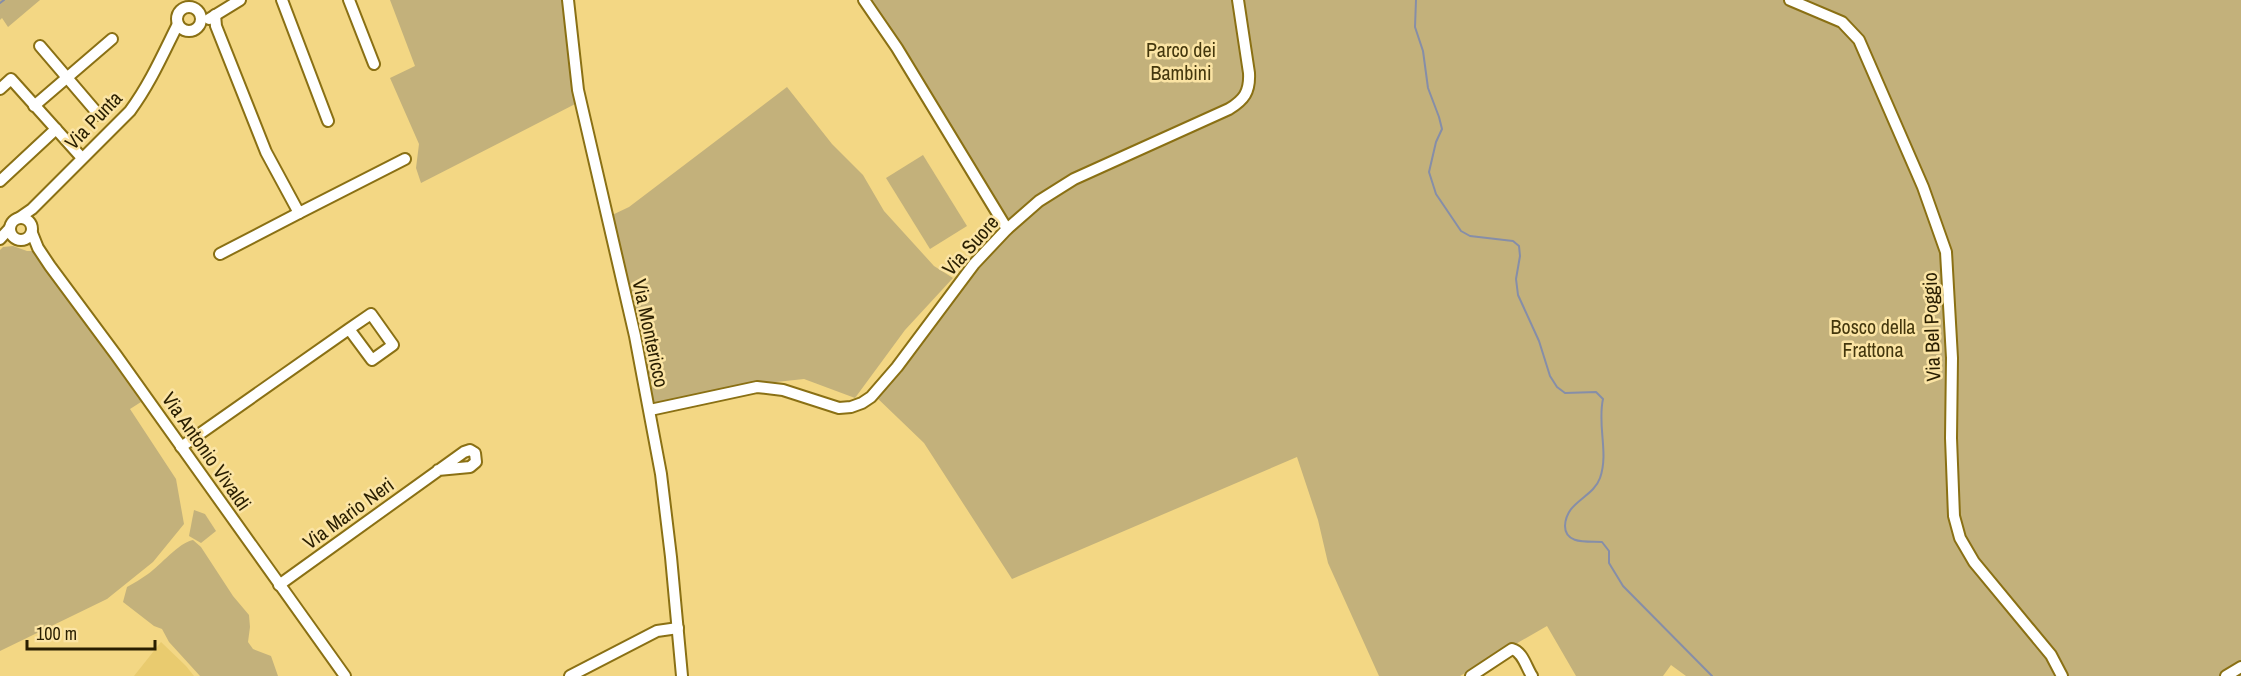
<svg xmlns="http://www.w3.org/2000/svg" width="2241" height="676" font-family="'Archivo Narrow',sans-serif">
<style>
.built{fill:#e9cb6f}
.green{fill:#c3b17b}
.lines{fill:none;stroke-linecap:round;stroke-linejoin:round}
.stream{stroke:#868ea8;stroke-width:2}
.minor-casing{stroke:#8a7014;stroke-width:14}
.minor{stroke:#fff;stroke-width:10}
.labels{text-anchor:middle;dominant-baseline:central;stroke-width:5;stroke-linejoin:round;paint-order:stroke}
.park-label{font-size:20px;fill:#44370d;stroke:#fbe4a4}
.street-label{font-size:20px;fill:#291e00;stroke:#fbe4a4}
</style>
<rect width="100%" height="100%" fill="#f3d784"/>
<path class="built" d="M161 642 186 666 194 676H134Z"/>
<g class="green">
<path d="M0 0H40L8 27 2 18 0 20Z"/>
<path d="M390 0H563L573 83 581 101 421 183 416 168 419 144 390 78 415 66Z"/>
<path d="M866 0H2241V676H1686L1671 665 1663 676H1576L1547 626 1460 676H1379L1328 563 1318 520 1297 457 1012 579 924 443 873 394 1009 227 1002 208Z"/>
<path d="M787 87 832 144 863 175 884 211 934 266 953 278 905 330 855 398 804 379 730 387 646 409 610 216 629 207Z"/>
<path d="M923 155 967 226 930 249 886 178Z"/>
<path d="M13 246 27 251H34L141 402 130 409 176 479 184 524 153 562 107 599 0 651V250L3 247Z"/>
<path d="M194 510 205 514 216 531 201 543 189 536Z"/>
<path d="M193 540 201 547 233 596 249 615 250 627 248 642 253 649 271 656 278 676H200L169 642 162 629 154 626 123 602 127 587C134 583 141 579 148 574 161 565 178 543 193 540Z"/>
</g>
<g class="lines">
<g class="stream">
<path d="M1416 0 1415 27 1423 51 1428 88 1439 117 1442 129 1436 142 1429 172 1436 194 1461 231 1470 236 1513 241 1519 246 1520 256 1516 279 1518 295 1539 341 1550 376 1557 387 1565 393 1596 392 1603 399C1597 425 1609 453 1600 478 1593 498 1566 501 1565 526 1565 545 1589 541 1602 542L1609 551V563L1623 586 1712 676"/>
<path d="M0 3 4 0"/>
</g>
<defs>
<g id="minor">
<path d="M282 0 328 121"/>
<path d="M349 0 374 64"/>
<path d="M568 0 578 90 635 336 661 474 671 557 682 676"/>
<path d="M864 0 897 48 1007 229"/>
<path d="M1790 0 1842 22 1859 40 1923 187 1946 252 1952 358 1951 438 1954 516 1960 538 1974 562 2051 655 2062 676"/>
<circle cx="189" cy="19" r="12"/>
<path d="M215 15 216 26 266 152 299 213 405 159"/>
<path d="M209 19 240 0"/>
<path d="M40 46 99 115"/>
<path d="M0 89 11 79 82 158"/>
<path d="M34 106 112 39"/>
<path d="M0 181 56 129"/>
<circle cx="21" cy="229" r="11"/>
<path d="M19 218 32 209 130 111C150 84 163 54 178 24"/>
<path d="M32 233 38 248 50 266 116 355 345 676"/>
<path d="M0 239 10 228"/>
<path d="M220 254 299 213"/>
<path d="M650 410 757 387 783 390 839 408 851 407 862 403 871 397 897 367 974 264 1007 229 1039 201 1074 179 1229 109C1244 100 1250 92 1249 73L1238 0"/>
<path d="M181 447 349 329 371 314 393 345 372 360 349 329"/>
<path d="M279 585 464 452 470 450 475 453 476 462 470 467 438 470"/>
<path d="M570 676 657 631 678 628"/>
<path d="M1471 676 1512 649C1523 652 1526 667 1532 676"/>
<path d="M2226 676 2241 667"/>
</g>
</defs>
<use href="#minor" class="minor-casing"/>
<use href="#minor" class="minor"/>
</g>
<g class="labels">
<g class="park-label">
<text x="1181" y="49">Parco dei<tspan x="1181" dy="23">Bambini</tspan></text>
<text x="1873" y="326">Bosco della<tspan x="1873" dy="23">Frattona</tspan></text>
</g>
<g class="street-label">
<text transform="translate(93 120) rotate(-46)">Via Punta</text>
<text transform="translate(970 245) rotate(-48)">Via Suore</text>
<text transform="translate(1931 327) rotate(-92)">Via Bel Poggio</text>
<text transform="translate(651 333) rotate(78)">Via Montericco</text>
<text transform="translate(207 451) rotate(55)">Via Antonio Vivaldi</text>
<text transform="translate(348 513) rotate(-36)">Via Mario Neri</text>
</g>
</g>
<path d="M27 640v9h128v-9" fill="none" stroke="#291e00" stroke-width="3"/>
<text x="36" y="640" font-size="18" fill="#291e00" stroke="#fbe4a4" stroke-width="4.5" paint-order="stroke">100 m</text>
</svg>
